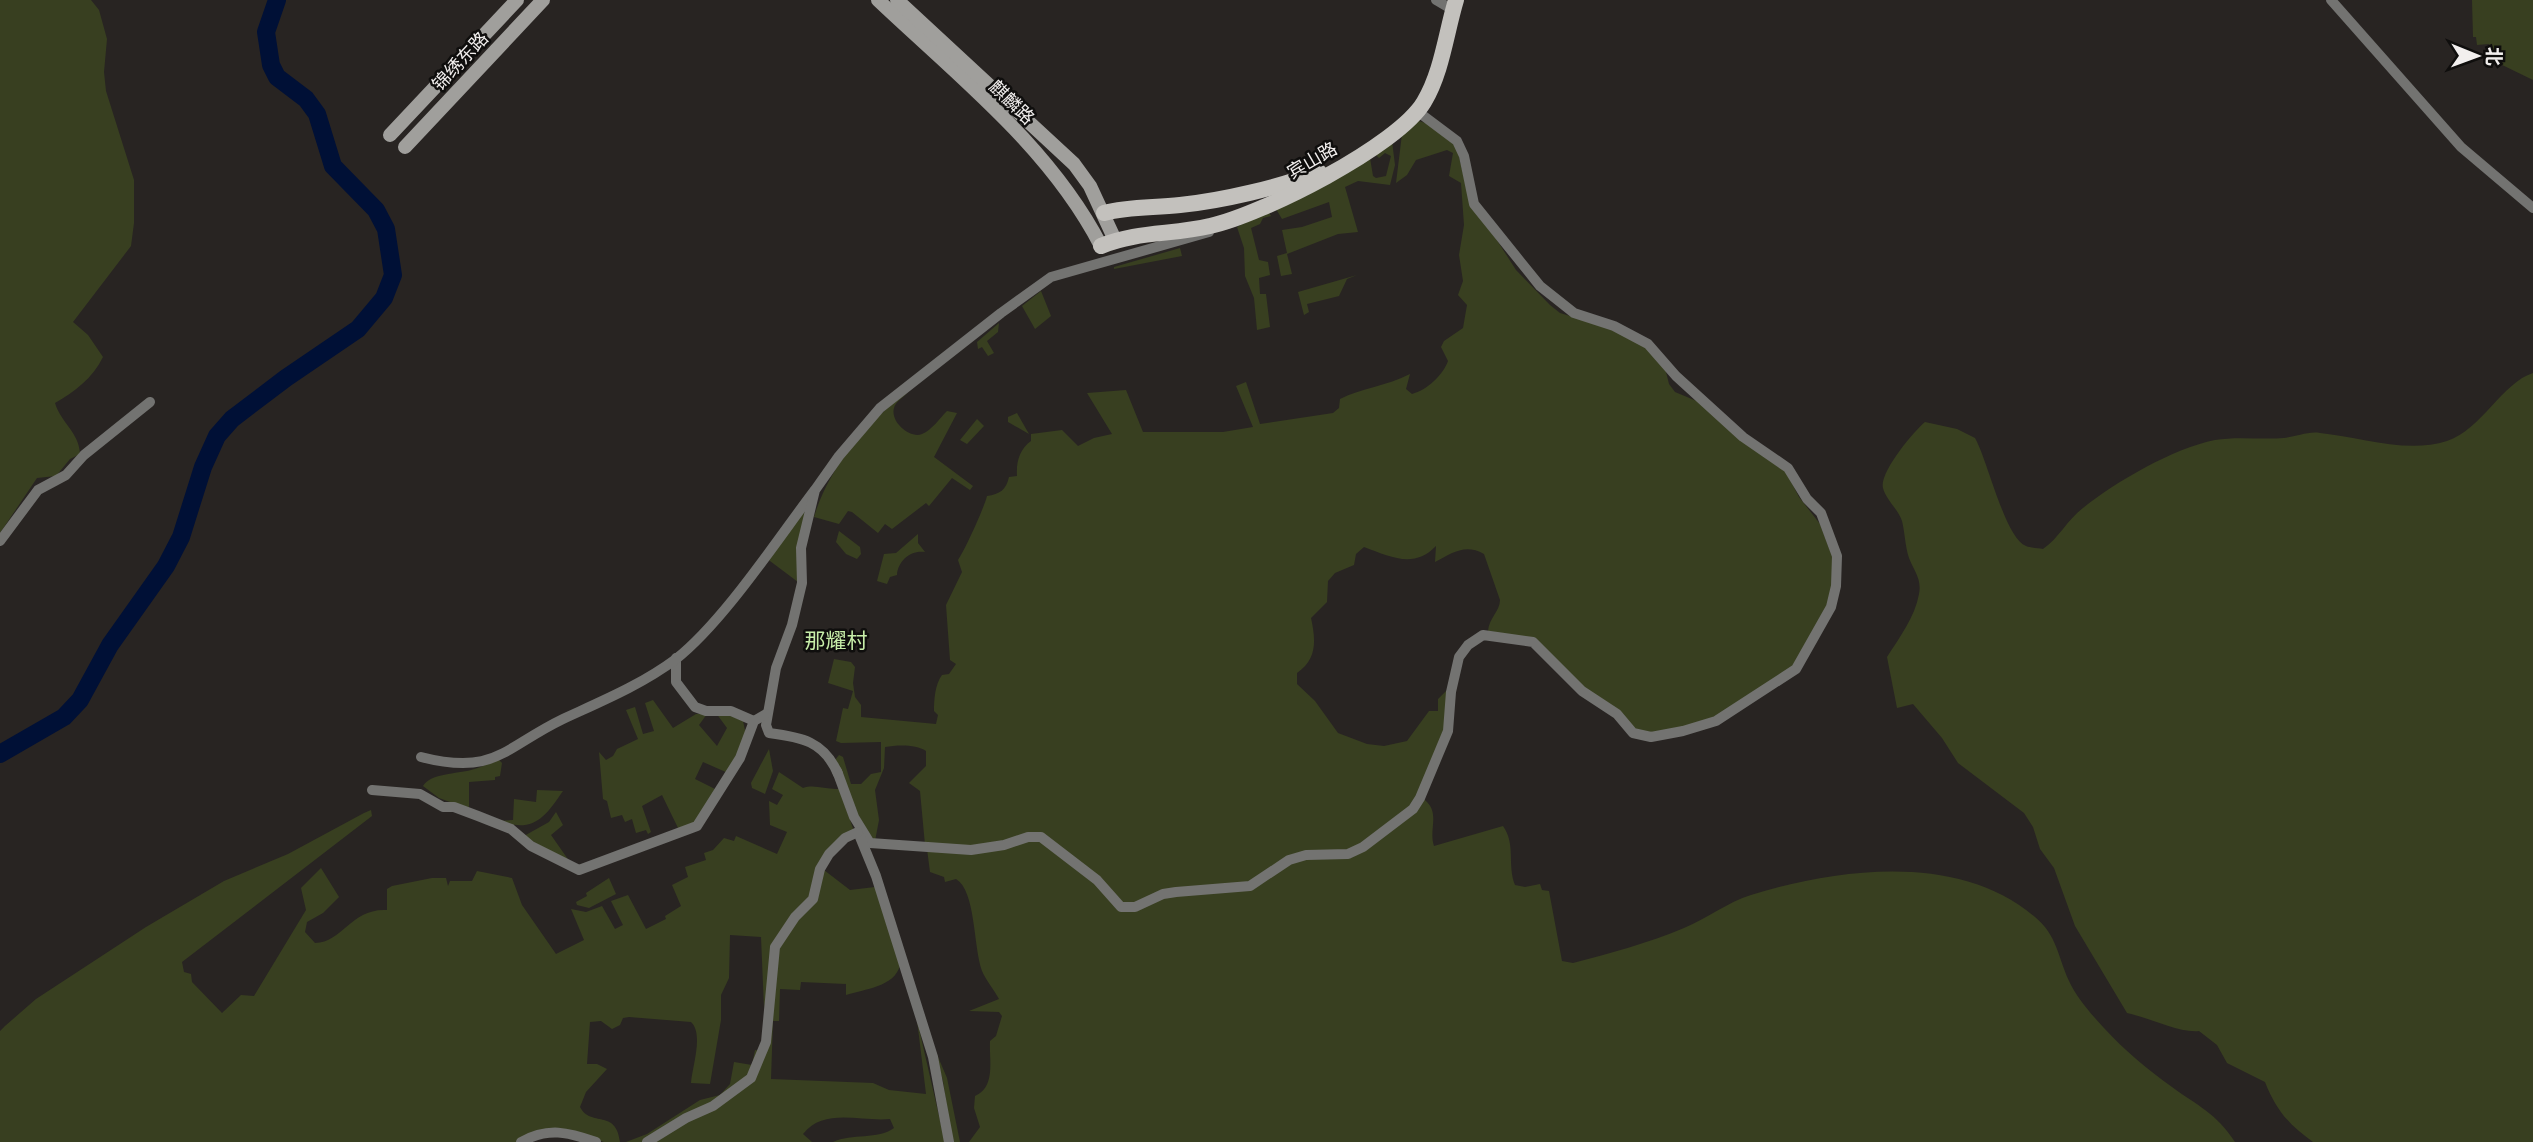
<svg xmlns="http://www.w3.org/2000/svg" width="2533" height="1142" font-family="'Roboto Serif','Noto Sans SC',serif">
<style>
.green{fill:#383f20}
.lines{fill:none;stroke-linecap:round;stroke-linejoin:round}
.river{stroke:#001036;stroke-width:18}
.street{stroke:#737371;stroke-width:10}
.secondary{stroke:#a09f9c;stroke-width:14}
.primary{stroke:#c3c1bd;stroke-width:16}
.labels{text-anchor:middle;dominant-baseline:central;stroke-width:5;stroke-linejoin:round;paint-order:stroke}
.street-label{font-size:18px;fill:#f2efee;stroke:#0f0e0d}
.quarter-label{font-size:21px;fill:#c7eea9;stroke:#0f0e0d}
</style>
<rect width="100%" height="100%" fill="#282422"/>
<g class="green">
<path d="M0 0H91L99 10 107 39 104 72 106 91 134 180V223L131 246 73 322 88 335 103 357C93 378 74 392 55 403 61 423 79 432 80 454L70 459 56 476 37 478 0 533Z"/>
<path d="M2472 0H2533V80L2494 61 2489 57V44L2477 45 2476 37H2473Z"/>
<path d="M1416 120 1428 124 1457 147 1466 187 1493 234 1516 270 1550 305 1560 313 1603 326 1648 347 1665 368 1669 384 1675 392 1699 402 1786 472 1799 497 1820 524 1832 556 1833 591 1831 605 1797 665 1721 714 1686 728 1641 734 1520 636 1488 631C1489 618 1500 611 1500 600L1484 554C1465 543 1452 553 1435 562L1436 546C1414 569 1391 557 1364 547L1356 554 1354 565 1335 573 1328 581 1327 602 1311 618C1316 641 1317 659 1297 673V684L1315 701 1338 733 1367 744 1384 746 1407 741 1429 711H1438V699L1450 687 1446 729 1412 807 1348 852 1306 853 1250 884 1122 905 1043 834 990 846 925 845 920 791 909 783 926 766V751C916 744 897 745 885 747L884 768 875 790 879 820 875 841 861 823 835 760 839 755 843 757 851 784H861L871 774 881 772V742L841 743 836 741 843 708 848 709 853 691 828 683 834 659 851 662 855 667 853 683 855 697 861 705V717L936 724 938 715 934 711C934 700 935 684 942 675L949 674 956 664 950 660 946 605 962 572 958 560C965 550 984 508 987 496 1000 494 1006 490 1009 477L1017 476C1016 461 1020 449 1031 441V434L1062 430 1078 446 1094 438 1112 434 1087 393 1126 390 1143 432H1223L1253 427 1236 386 1246 382 1260 424 1333 413 1339 408 1340 399C1361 388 1387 386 1410 374L1406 389 1412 394C1427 390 1443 375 1448 361L1441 347 1444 341 1463 328 1467 305 1458 295 1463 281 1459 255 1464 225 1461 183 1449 176 1453 153 1447 150 1416 160 1407 175 1396 183 1402 134Z"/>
<path d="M1392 141 1395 165 1390 185 1358 181 1345 187 1358 232 1338 234 1287 254 1292 274 1281 276 1277 256 1287 253 1282 230 1302 227 1332 217 1329 202 1282 219 1276 209 1370 158 1373 176 1376 178 1386 176 1391 156 1385 153 1379 158 1374 153Z"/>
<path d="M1268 211 1273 219 1271 216 1263 218 1260 224 1251 228 1259 260 1268 262 1270 275 1259 278 1260 294H1266L1270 327 1257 330 1254 298 1245 276 1244 248 1237 227Z"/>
<path d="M1180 248 1182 256 1114 269V267Z"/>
<path d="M1357 275 1347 279 1339 296 1307 304 1309 312 1304 315 1298 292Z"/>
<path d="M1041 291 1051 316 1035 329 1022 306Z"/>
<path d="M999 323 998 332 987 341 994 353 988 356 982 347 978 349 977 342Z"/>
<path d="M2533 373V1142H2313C2289 1125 2276 1110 2265 1082L2227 1063 2217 1045 2199 1031C2179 1033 2150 1018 2127 1013L2075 926 2054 868 2040 849 2033 827 2024 813 1958 763 1942 738 1913 704 1897 708 1887 657C1899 638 1915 617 1919 594 1922 579 1914 571 1909 558 1905 546 1905 533 1902 521 1898 509 1886 500 1883 488 1879 473 1913 432 1925 422L1957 429 1975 438C1988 461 2005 538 2026 546 2031 548 2038 548 2043 549 2059 538 2067 520 2083 508 2115 482 2174 448 2215 440 2238 436 2261 440 2284 438 2296 437 2308 431 2320 433 2360 437 2407 454 2447 441 2481 430 2503 382 2533 373Z"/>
<path d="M909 392C905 396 895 402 894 408 890 422 910 439 922 434 932 430 940 418 947 411L957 413 934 457 973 486 970 490 952 478 929 506 926 503 892 529 885 524 878 533 852 512 848 511 839 524 814 517C828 470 867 419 909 392Z"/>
<path d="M1017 413 1029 434 1008 422V417Z"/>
<path d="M977 419 984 426 967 444 960 440Z"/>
<path d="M806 510 798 582 766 558Z"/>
<path d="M839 531 860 547 861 554 857 559 846 554 836 542Z"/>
<path d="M918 534V543L925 552C910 550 898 561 897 575L890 577 887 584 877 581 884 554 896 553Z"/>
<path d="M653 700 673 728 696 714H707L699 725 717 746 727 728 716 713 722 712 743 721 746 735 728 773 703 762 695 779 717 790 697 822 679 830 662 795 642 806 651 832 648 834 646 830 636 833 632 819 625 822 622 815 611 818 607 801 603 799 599 752 606 760 613 756 617 749 638 739 626 710 635 707 643 734 654 731 645 703Z"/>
<path d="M769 749 773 771 765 794 752 788 751 783Z"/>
<path d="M498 759 502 763 500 776 495 777V780L469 782V809L439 798 423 786C431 773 457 774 471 770 480 768 489 763 498 759Z"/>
<path d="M779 772 803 788C815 784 826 790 839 789L854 831 827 853 813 892 777 936 764 1008 761 937 730 935 729 978 721 995V1020L710 1084 691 1083C692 1067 704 1034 691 1022L629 1017 623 1018 620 1025 612 1029 601 1021 590 1022 587 1064H597L607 1069 586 1092 580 1107C591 1128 616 1108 620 1142H604L572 1131 517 1142H0V1031L5 1026 36 999 146 927 224 881 288 854 364 813 371 810 372 816 182 962 184 972 191 974 192 982 222 1013 241 995 254 996 306 910 301 888 321 868 339 897 323 913 307 922 305 932 315 943C343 942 351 908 387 910V889L392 886 432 878H446L448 886 450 881H472L477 871 512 878 522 905 556 954 584 940 571 909 586 912 602 906 615 929 623 925 611 901 628 895 646 929 666 919 665 916 681 906 672 885 688 877 685 867 706 860 704 853 713 850 724 838 734 841 736 836 777 854 787 832 770 825 769 801 777 805 783 795 772 789Z"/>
<path d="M537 790 563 791C544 819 533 833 498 821L513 820 514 799 536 802Z"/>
<path d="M1422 798C1442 811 1428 829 1434 846L1503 826C1516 844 1507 865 1515 885L1525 887 1540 884 1542 890 1549 891 1562 961 1573 963C1611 953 1648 943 1684 928 1706 919 1728 902 1751 895 1839 868 1959 852 2035 917 2057 935 2058 957 2069 981 2076 997 2092 1015 2104 1028 2124 1050 2147 1069 2172 1087 2198 1106 2216 1113 2235 1142H969L980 1127 974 1108 975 1096C996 1087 989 1060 990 1041L996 1036 1002 1016 999 1012 969 1011 999 999C994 990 986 980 982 971 973 946 976 891 956 879L945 882 944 877 930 872 927 849 1041 839 1095 881 1121 909 1163 896 1250 888 1279 868 1306 857 1349 855Z"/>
<path d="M556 812 563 825 551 835 572 865 524 836 549 822Z"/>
<path d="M824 870 850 890 875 887 900 965C895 987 864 989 846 995V984L801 982 800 990 780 989 779 1021H773L771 1079 873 1083 889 1090 926 1094 917 1020 945 1142H833C852 1133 878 1140 894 1128L890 1119C861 1122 824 1107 803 1134L812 1142H651L758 1069 776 948 803 911Z"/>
<path d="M609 878 616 894 589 908 577 905 576 902 587 896 586 893Z"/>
<path d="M933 1045 947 1078 960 1142H952L943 1081Z"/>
<path d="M755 1050 761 1051 750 1076 720 1098 643 1142H626L647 1134 700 1100 720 1095 730 1084 734 1062 752 1065Z"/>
</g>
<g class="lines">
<path class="river" d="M0 754 64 717 80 700 110 645 166 566 181 537 203 467 217 436 232 419 286 378 358 329 384 298 393 275 386 229 376 210 333 166 317 114 306 99 277 77 271 65 266 32 277 0"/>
<g class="street">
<path d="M1436 0 1453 10"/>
<path d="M2331 0 2461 147 2533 208"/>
<path d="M0 541 38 490 66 475 84 455 150 402"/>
<path d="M676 658V682L695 707 706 711H731L754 721"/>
<path d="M421 757C495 776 503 748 563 719 602 701 641 685 676 659 723 622 777 540 814 491"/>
<path d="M837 771 854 817 870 843 971 850 1004 845 1028 837H1041L1097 880 1121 907H1135L1163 894 1176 892 1250 886 1289 860 1306 855 1348 854 1363 847 1413 809 1420 798 1448 731 1451 692 1459 657 1468 645 1483 635 1533 642 1582 691 1617 714 1633 733 1651 737 1683 731 1716 721 1796 669 1831 607 1836 586 1837 556 1821 513 1807 499 1788 468 1743 437 1676 376 1648 344 1614 326 1574 313 1540 286 1474 204 1464 156 1457 141 1417 111"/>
<path d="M838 774C824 741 801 737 769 733L766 725 776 668 792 625 802 583 801 548 815 490 839 456 880 408 1001 313 1051 277 1209 232"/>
<path d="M372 790 420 794 443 807H454L478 816 511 829 531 846 579 870 697 826 740 758 754 721 766 714"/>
<path d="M860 837 876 876 933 1057 949 1142"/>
<path d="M521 1142C548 1127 568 1132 596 1142"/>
<path d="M647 1142 686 1118 713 1106 751 1078 766 1042 775 947 795 917 813 899 820 869 829 854 845 838 858 832"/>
</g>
<g class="secondary">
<path d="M878 0C958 76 1050 147 1101 246"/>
<path d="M897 0 1074 164 1090 186 1115 240"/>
<path d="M390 135 517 0"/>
<path d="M405 147 543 0"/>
</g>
<g class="primary">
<path d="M1104 213C1129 206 1154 208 1180 205 1221 201 1281 187 1319 172"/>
<path d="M1101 246C1137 231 1173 235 1210 226 1261 215 1398 146 1424 102 1442 72 1446 33 1456 0"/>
</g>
</g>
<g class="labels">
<g class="street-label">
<text transform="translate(460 61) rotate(-47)">锦绣东路</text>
<text transform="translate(1012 102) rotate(44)">麒麟路</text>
<text transform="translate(1312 160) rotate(-30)">宾山路</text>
</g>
<g class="quarter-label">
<text x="836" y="641">那耀村</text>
</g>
</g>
<g transform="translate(2477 56) rotate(91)" stroke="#0f0e0d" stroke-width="5" paint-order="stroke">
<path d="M0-5L12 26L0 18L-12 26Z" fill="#f2efee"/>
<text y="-10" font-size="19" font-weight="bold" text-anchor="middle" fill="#f2efee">北</text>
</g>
</svg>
